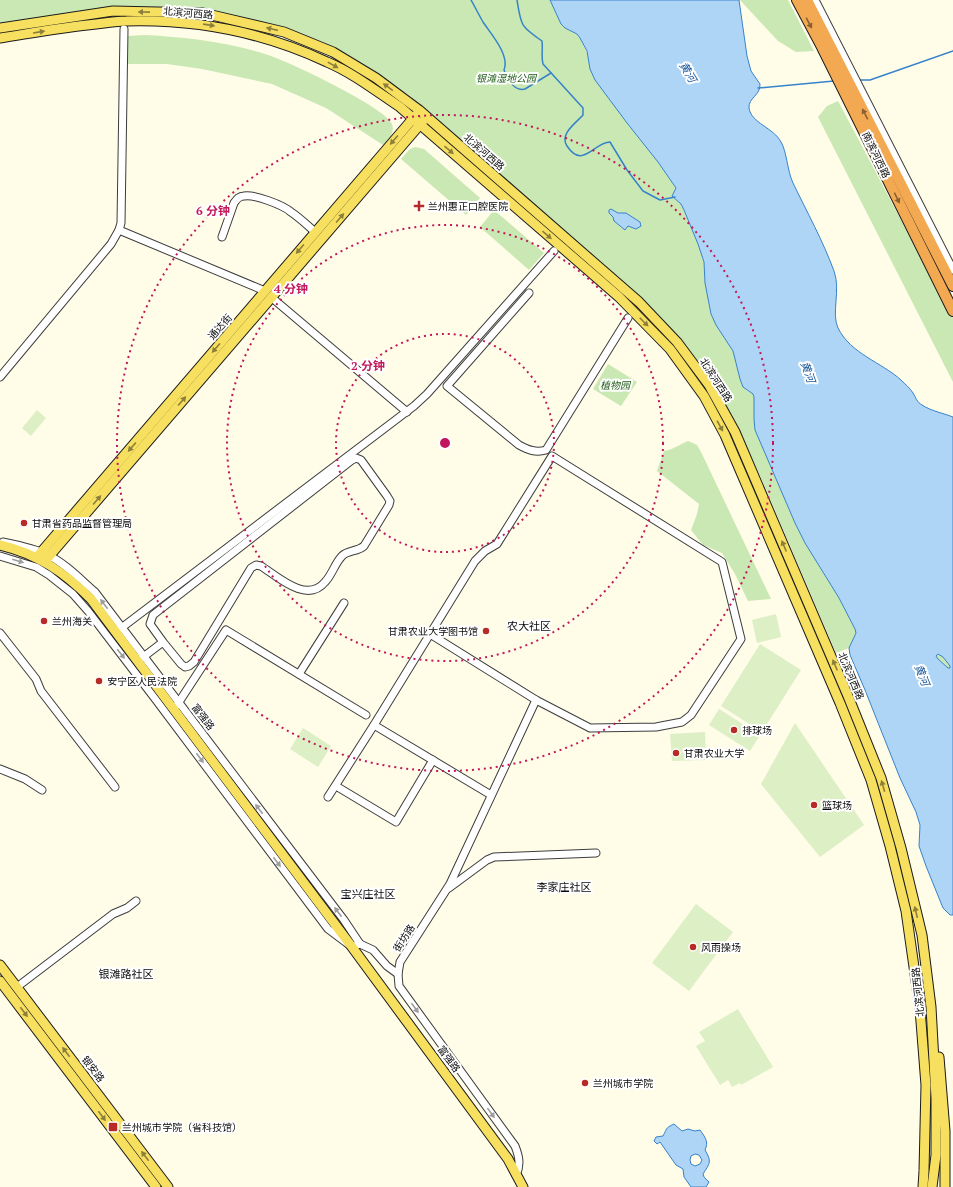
<svg xmlns="http://www.w3.org/2000/svg" width="953" height="1187" font-family="'PT Serif','Noto Sans SC',serif">
<style>
.green{fill:#cae8b3}
.pitch{fill:#ddefc5}
.water{fill:#aed5f5;stroke:#3683cb;fill-rule:evenodd}
.lines{fill:none;stroke-linecap:round;stroke-linejoin:round}
.stream{stroke:#3683cb;stroke-width:1.5}
.minor-casing{stroke:#3d3d3d;stroke-width:9}
.major-casing{stroke:#1b1b1b;stroke-width:11}
.highway-casing{stroke:#1b1b1b;stroke-width:12}
.minor{stroke:#fff;stroke-width:7}
.major{stroke:#f7df5f;stroke-width:9}
.highway{stroke:#f3a952;stroke-width:10}
.oneway{fill:#8c7f39}
.oneway2{fill:#8a6132}
.oneway3{fill:#9d9d9d}
.ring{fill:none;stroke:#c2185b;stroke-width:2;stroke-dasharray:2 4}
.poi-dot{fill:#b82a25;stroke:#fff;stroke-width:1.5}
.labels{text-anchor:middle;dominant-baseline:central;stroke-width:4;stroke-linejoin:round;paint-order:stroke}
.street-label{font-size:10px;fill:#0a0a0a;stroke:#fff}
.park-label{font-size:10px;font-style:italic;fill:#25601d;stroke:#fff}
.poi-label{font-size:10px;fill:#0a0a0a;stroke:#fff;text-anchor:start}
.water-label{font-size:11px;font-style:italic;fill:#16569a;stroke:#fff}
.neighbourhood-label{font-size:11px;fill:#0a0a0a;stroke:#fff}
.centre{fill:#c2185b;stroke:#fff;stroke-width:2}
.ring-label{font-size:12px;text-anchor:middle;font-weight:bold;fill:#c2185b;stroke:#fff;stroke-width:4;stroke-linejoin:round;paint-order:stroke}
</style>
<rect width="100%" height="100%" fill="#fffce8"/>
<g class="green">
<path d="M0 0H550L561 24 565 28 577 34 580 38 588 55 590 69 627 123 658 162 676 188V190L673 193 674 198 681 204 684 210 698 244 704 263 705 283 711 314 716 325 733 351 746 390 753 394 754 397 755 430 795 523 805 543 839 598 855 629 856 633 849 648 836 653 761 478 713 382 689 349 645 303 410 96 369 68 323 42 278 26 203 13 113 11 0 28Z"/>
<path d="M740 0H788L814 51 796 52 778 41Z"/>
<path d="M145 35C185 37 227 42 265 54 286 60 385 107 392 124 395 133 389 139 383 145L326 108 272 84 202 69 167 64H128L127 36Z"/>
<path d="M838 101 953 318V382L818 117 827 106Z"/>
<path d="M415 147 424 149 480 198 466 215 401 159 410 149Z"/>
<path d="M494 210 544 253 529 270 480 227Z"/>
<path d="M608 364 637 382 621 406 593 389Z"/>
<path d="M688 441 697 445 702 454 771 599 748 601 735 574 722 553 703 545 691 530 697 514 699 504 657 471 664 451C675 449 678 445 688 441Z"/>
<path d="M938 654 943 657 950 666V668H948L938 659 936 656Z"/>
</g>
<g class="pitch">
<path d="M37 410 46 418 31 436 22 428Z"/>
<path d="M776 614 781 637 757 643 752 620Z"/>
<path d="M760 644 801 670 762 732 721 706Z"/>
<path d="M719 709 760 735 750 751 709 725Z"/>
<path d="M795 723 864 825 820 857 761 784Z"/>
<path d="M303 728 331 746 318 767 290 749Z"/>
<path d="M705 732 706 760 672 761 670 734Z"/>
<path d="M696 904 733 932 689 991 652 963Z"/>
<path d="M738 1009 773 1067 741 1085 740 1083 732 1087 728 1080 720 1085 696 1046 705 1041 699 1032Z"/>
</g>
<g class="water">
<path d="M550 0H739L747 56 751 71 760 84C761 95 748 98 749 108 751 123 774 128 781 142 787 152 787 170 793 183 807 212 823 241 834 271 841 290 831 313 838 328 851 354 881 362 901 380 905 384 910 388 913 393 916 398 917 402 922 405 931 411 943 413 953 417V915H950L943 908 926 866 919 846 920 825 916 812 900 778 865 690 850 655 849 648 856 633 855 629 839 598 805 543 795 523 755 430 754 419V397L753 394 743 387 740 379 733 351 716 325 711 314 705 283 704 262 698 244 684 210 681 204 672 196 676 188 658 162 627 123 595 80 590 69 587 51 580 38 577 34 565 28 561 24ZM938 654 943 657 950 666V668H948L938 659 936 656Z"/>
<path d="M611 209 618 213H626L640 222 641 226 636 229 628 226 625 230 614 221 613 217 609 213V210Z"/>
<path d="M674 1124 682 1131 688 1129 695 1131 700 1130C705 1137 709 1142 705 1150 712 1162 710 1163 703 1174L704 1177 709 1182 706 1187H691L684 1177 683 1169 676 1165 660 1142 657 1144 654 1141 656 1137 663 1136C667 1129 665 1128 674 1124ZM695 1154 699 1155 702 1160 700 1164 695 1166 691 1164 690 1160 691 1156Z"/>
</g>
<g class="lines">
<g class="stream">
<path d="M471 0C475 7 479 15 483 22 491 34 510 55 504 70 507 78 514 92 525 89L551 73"/>
<path d="M517 0C521 25 520 26 542 41 543 49 541 56 543 64L583 108V115C576 123 559 134 567 146 583 170 594 142 610 142L627 170 643 191 660 200 675 197"/>
<path d="M860 80H870L953 51"/>
<path d="M758 88 834 81"/>
</g>
<defs>
<g id="minor">
<path d="M815 0 953 270"/>
<path d="M119 230 265 291"/>
<path d="M222 237 234 203C237 199 239 196 244 196 254 194 283 205 291 212 300 218 307 225 315 232"/>
<path d="M529 293 447 386 519 445C528 450 536 453 546 450L628 318"/>
<path d="M271 297 407 412"/>
<path d="M0 377 111 244 119 230 121 223 124 29"/>
<path d="M3 542C18 545 34 548 48 555 66 564 80 579 95 592L344 920 360 944"/>
<path d="M0 556 36 567 49 575 73 594 88 611 156 700 328 929 352 947 360 944 373 950 387 966 398 974"/>
<path d="M116 632 414 406 427 394 554 251"/>
<path d="M0 633 36 679 41 691 115 787"/>
<path d="M138 661 163 642 181 664 185 667 189 666 194 662 251 568 256 565 261 566C278 577 307 604 325 582 332 575 335 563 342 556 348 550 357 552 364 546L389 505 390 501 387 496 361 460 356 458 352 460 153 615 150 624 163 642"/>
<path d="M299 674 344 603"/>
<path d="M177 705 226 630 366 715"/>
<path d="M374 725 491 795"/>
<path d="M0 769 25 779 42 790"/>
<path d="M336 786 396 822 433 760"/>
<path d="M328 797 374 725 475 561 485 551 497 544 552 456 722 562 741 639 691 715 682 722 656 727 590 728 536 700 430 634"/>
<path d="M449 888 487 860 494 857 596 853"/>
<path d="M17 987 113 914 127 908 136 901"/>
<path d="M516 1175C521 1165 519 1156 515 1146L399 986 398 974 400 962 450 884 536 700"/>
</g>
<g id="major">
<path d="M0 28 113 11 203 13 284 32 333 52 376 78 419 110 639 302 677 342 709 385 735 432 848 696 881 778 901 848 922 935 931 1007 936 1098V1155L932 1187"/>
<path d="M0 38C32 33 64 27 96 24 106 23 116 21 126 21 197 19 263 32 327 62 353 73 376 91 400 107L619 297 670 349 704 396 725 435 840 703 871 780 890 846 906 911 920 1009 926 1085 924 1171 923 1187"/>
<path d="M0 545C38 554 64 572 91 599L352 947 508 1159 523 1187"/>
<path d="M37 557 416 115"/>
<path d="M45 561 423 121"/>
<path d="M0 965 168 1187"/>
<path d="M0 981 156 1187"/>
<path d="M939 1057 945 1131V1187"/>
</g>
<g id="highway">
<path d="M797 0 822 47 953 311"/>
<path d="M807 0 953 286"/>
</g>
</defs>
<use href="#minor" class="minor-casing"/>
<use href="#major" class="major-casing"/>
<use href="#highway" class="highway-casing"/>
<use href="#minor" class="minor"/>
<use href="#major" class="major"/>
<use href="#highway" class="highway"/>
</g>
<defs><path id="oneway-solid" d="M-6-.8H1V-3.2L6.5 0L1 3.2V.8H-6Z"/></defs>
<g class="oneway">
<use href="#oneway-solid" transform="translate(144 12) rotate(-179)"/>
<use href="#oneway-solid" transform="translate(209 25) rotate(8)"/>
<use href="#oneway-solid" transform="translate(272 29) rotate(-167)"/>
<use href="#oneway-solid" transform="translate(39 32) rotate(-9)"/>
<use href="#oneway-solid" transform="translate(333 65) rotate(29)"/>
<use href="#oneway-solid" transform="translate(388 87) rotate(-144)"/>
<use href="#oneway-solid" transform="translate(394 140) rotate(131)"/>
<use href="#oneway-solid" transform="translate(449 150) rotate(41)"/>
<use href="#oneway-solid" transform="translate(340 218) rotate(-49)"/>
<use href="#oneway-solid" transform="translate(547 235) rotate(41)"/>
<use href="#oneway-solid" transform="translate(300 249) rotate(130)"/>
<use href="#oneway-solid" transform="translate(644 322) rotate(45)"/>
<use href="#oneway-solid" transform="translate(216 348) rotate(131)"/>
<use href="#oneway-solid" transform="translate(182 401) rotate(-49)"/>
<use href="#oneway-solid" transform="translate(720 426) rotate(61)"/>
<use href="#oneway-solid" transform="translate(132 447) rotate(131)"/>
<use href="#oneway-solid" transform="translate(97 500) rotate(-49)"/>
<use href="#oneway-solid" transform="translate(784 546) rotate(-113)"/>
<use href="#oneway-solid" transform="translate(835 665) rotate(-113)"/>
<use href="#oneway-solid" transform="translate(883 786) rotate(-106)"/>
<use href="#oneway-solid" transform="translate(916 912) rotate(-103)"/>
<use href="#oneway-solid" transform="translate(24 1012) rotate(53)"/>
<use href="#oneway-solid" transform="translate(66 1052) rotate(-127)"/>
<use href="#oneway-solid" transform="translate(102 1116) rotate(53)"/>
<use href="#oneway-solid" transform="translate(145 1156) rotate(-127)"/>
</g>
<g class="oneway2">
<use href="#oneway-solid" transform="translate(809 23) rotate(62)"/>
<use href="#oneway-solid" transform="translate(865 114) rotate(-117)"/>
<use href="#oneway-solid" transform="translate(897 198) rotate(64)"/>
</g>
<g class="oneway3">
<use href="#oneway-solid" transform="translate(18 561) rotate(16)"/>
<use href="#oneway-solid" transform="translate(104 604) rotate(-127)"/>
<use href="#oneway-solid" transform="translate(121 654) rotate(52)"/>
<use href="#oneway-solid" transform="translate(200 758) rotate(53)"/>
<use href="#oneway-solid" transform="translate(259 809) rotate(-127)"/>
<use href="#oneway-solid" transform="translate(277 862) rotate(53)"/>
<use href="#oneway-solid" transform="translate(338 912) rotate(-127)"/>
<use href="#oneway-solid" transform="translate(415 1008) rotate(54)"/>
<use href="#oneway-solid" transform="translate(491 1113) rotate(54)"/>
</g>
<g class="ring">
<circle cx="445" cy="443" r="109"/>
<circle cx="445" cy="443" r="218"/>
<circle cx="445" cy="443" r="328"/>
</g>
<g class="poi-dot">
<path d="M417 200h4v4h4v4h-4v4h-4v-4h-4v-4h4z"/>
<circle cx="24" cy="523" r="4"/>
<circle cx="44" cy="621" r="4"/>
<circle cx="486" cy="631" r="4"/>
<circle cx="99" cy="681" r="4"/>
<circle cx="734" cy="730" r="4"/>
<circle cx="676" cy="753" r="4"/>
<circle cx="814" cy="805" r="4"/>
<circle cx="693" cy="947" r="4"/>
<circle cx="585" cy="1083" r="4"/>
<rect x="108" y="1122" width="10" height="10" rx="2"/>
</g>
<g class="labels">
<g class="street-label">
<text transform="translate(188 13) rotate(5)">北滨河西路</text>
<text transform="translate(484 152) rotate(41)">北滨河西路</text>
<text transform="translate(876 155) rotate(64)">南滨河西路</text>
<text transform="translate(220 327) rotate(-49)">通达街</text>
<text transform="translate(716 380) rotate(57)">北滨河西路</text>
<text transform="translate(851 676) rotate(67)">北滨河西路</text>
<text transform="translate(203 717) rotate(53)">富强路</text>
<text transform="translate(404 938) rotate(-57)">街坊路</text>
<text transform="translate(918 992) rotate(-96)">北滨河西路</text>
<text transform="translate(449 1059) rotate(54)">富强路</text>
<text transform="translate(93 1069) rotate(53)">银安路</text>
</g>
<g class="park-label">
<text x="506" y="78">银滩湿地公园</text>
<text x="615" y="385">植物园</text>
</g>
<g class="poi-label">
<text x="428" y="206">兰州惠正口腔医院</text>
<text x="32" y="523">甘肃省药品监督管理局</text>
<text x="52" y="621">兰州海关</text>
<text x="478" y="631" text-anchor="end">甘肃农业大学图书馆</text>
<text x="107" y="681">安宁区人民法院</text>
<text x="742" y="730">排球场</text>
<text x="684" y="753">甘肃农业大学</text>
<text x="822" y="805">篮球场</text>
<text x="701" y="947">风雨操场</text>
<text x="593" y="1083">兰州城市学院</text>
<text x="122" y="1127">兰州城市学院（省科技馆）</text>
</g>
<g class="water-label">
<text transform="translate(688 72) rotate(59)">黄河</text>
<text transform="translate(808 372) rotate(70)">黄河</text>
<text transform="translate(922 675) rotate(68)">黄河</text>
</g>
<g class="neighbourhood-label">
<text x="529" y="626">农大社区</text>
<text x="564" y="887">李家庄社区</text>
<text x="368" y="894">宝兴庄社区</text>
<text x="126" y="974">银滩路社区</text>
</g>
</g>
<circle cx="445" cy="443" r="6" class="centre"/>
<g class="ring-label">
<text x="213" y="215">6 分钟</text>
<text x="291" y="293">4 分钟</text>
<text x="368" y="370">2 分钟</text>
</g>
</svg>
